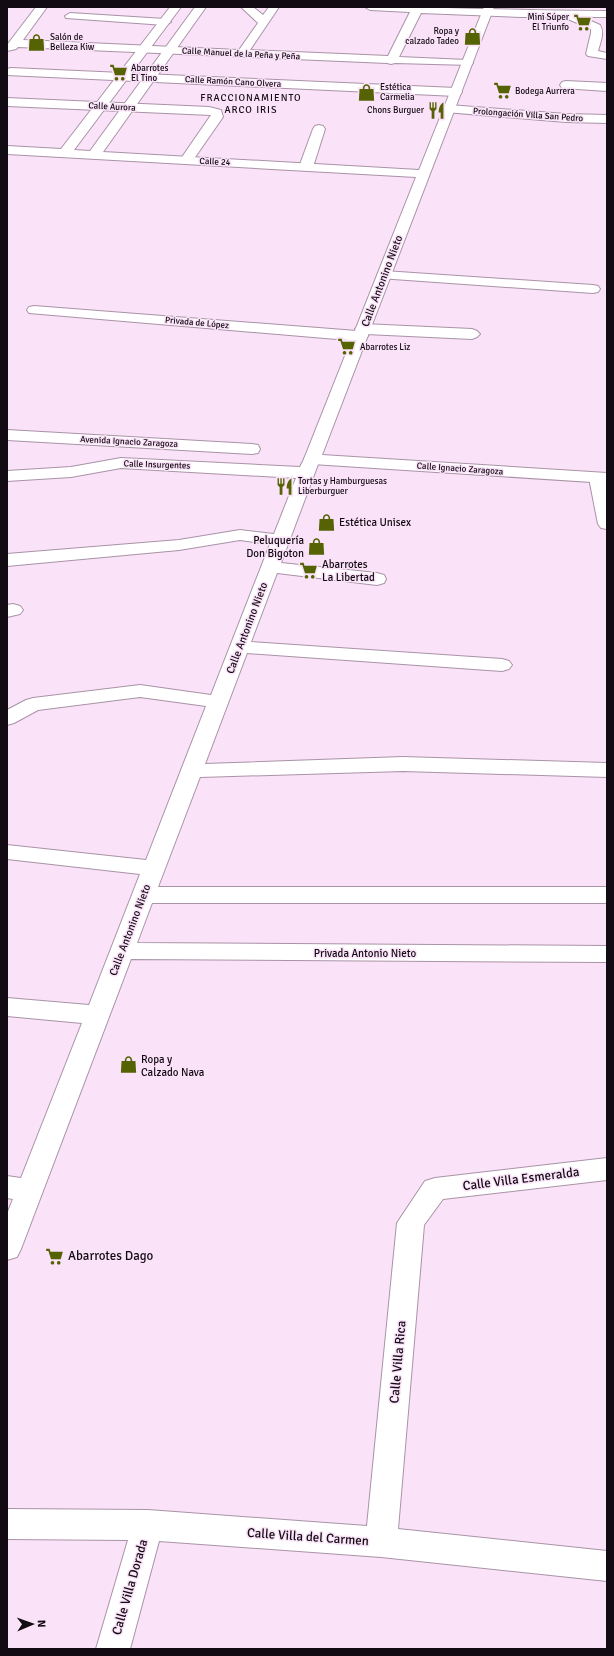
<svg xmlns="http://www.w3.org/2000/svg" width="614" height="1656" font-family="Signika,sans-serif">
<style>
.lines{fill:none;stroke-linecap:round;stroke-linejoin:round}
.street-casing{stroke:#a993a7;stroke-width:2}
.secondary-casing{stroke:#a993a7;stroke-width:2}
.street{fill:#fff;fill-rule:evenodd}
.secondary{fill:#fff;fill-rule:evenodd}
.labels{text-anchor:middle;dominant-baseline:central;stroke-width:3;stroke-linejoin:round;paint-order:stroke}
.far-poi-label{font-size:9px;fill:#130b13;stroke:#fae2f8;text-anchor:start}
.far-street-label{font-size:9px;fill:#130b13;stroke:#fae2f8}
.far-neighbourhood-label{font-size:10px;letter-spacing:1px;fill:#130b13;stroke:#fae2f8}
.street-label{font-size:11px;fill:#130b13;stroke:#fae2f8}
.poi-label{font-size:11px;fill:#130b13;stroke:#fae2f8;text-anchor:start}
.near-street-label{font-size:13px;fill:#130b13;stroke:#fae2f8}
.near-poi-label{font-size:13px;fill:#130b13;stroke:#fae2f8;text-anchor:start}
</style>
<rect width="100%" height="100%" fill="#fae2f8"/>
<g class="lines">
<defs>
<g id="street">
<path d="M36 7H47L23 40 239 50 258 23 241 7H253L263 15 269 7H279L250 50 388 56 410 12 370 10 365 7C445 7 526 11 607 11V17H582L600 25C605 33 600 43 598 51L607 53V59L588 56 586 54 591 33V29L568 19 567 17H522L421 13 399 57 467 60 471 61 473 63 471 65 395 63 391 64 387 63 18 47 16 49 7 51V45Z"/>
<path d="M70 13 165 19 171 22 165 25 66 18 65 16Z"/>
<path d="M11 68 456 88 460 89 462 92 460 95 456 96 7 75V69Z"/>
<path d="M566 81 607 83V91L562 88 560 85 562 82Z"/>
<path d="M7 98 209 107 221 110 223 117 191 163H181L180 160 211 115 7 106Z"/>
<path d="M449 105 566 114 607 115V123L566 122 445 112 443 109 445 106Z"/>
<path d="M319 125 323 126 325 129 313 167 311 170H301L299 167 313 129 315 126Z"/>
<path d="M384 271 593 285 598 286 600 289 598 292 593 293 379 278 377 275 379 272Z"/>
<path d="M34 306 357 331 355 329 358 326 363 324 472 329 477 331 480 334 477 337 472 339 366 334 368 336 365 339 360 341 29 313 27 310 29 307Z"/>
<path d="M7 430 252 444 258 445 260 449 258 453 252 454 7 440Z"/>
<path d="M312 454 318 455 320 459 281 563 377 573 384 575 386 579 384 583 377 585 277 573 251 642 502 659 509 661 512 665 509 669 502 671 247 653 205 764 403 757 607 763V777L403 771 200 777 158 887H607V903H152L137 943 607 946V962L131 959 21 1249 17 1257 7 1260V1214L13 1199 7 1198V1176L21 1178 82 1023 7 1016V998L89 1005 140 874 7 859V845L146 860 206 706 140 697 38 710 14 723 7 725V710L26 700 33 698 140 685 211 695 270 544 240 540 179 550 7 566V554L179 540 240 530 274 534 296 478 121 468 71 477 7 481V471L71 467 121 458 300 467 306 455Z"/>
<path d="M598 473 604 474 607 480V529L601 528 598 524 589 478 592 474Z"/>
<path d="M13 604 20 606 23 610 20 614 7 617V605Z"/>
<path d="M607 1158V1180L443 1199 424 1225 398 1529 607 1551V1581L381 1557 159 1541 130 1649H96L128 1540 7 1539V1509L148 1510 367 1526 397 1223 425 1181 435 1178Z"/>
</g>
<path id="secondary" d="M170 7H181L74 150 90 151 195 7H206L103 152 419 170 484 7H494L322 455 607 473V483L312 464 306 463 304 459 416 177 7 154V146L61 149Z"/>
</defs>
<use href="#street" class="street-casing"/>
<use href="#secondary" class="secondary-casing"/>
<use href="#street" class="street"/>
<use href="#secondary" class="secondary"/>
</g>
<defs>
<symbol id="supermarket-bare" viewBox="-9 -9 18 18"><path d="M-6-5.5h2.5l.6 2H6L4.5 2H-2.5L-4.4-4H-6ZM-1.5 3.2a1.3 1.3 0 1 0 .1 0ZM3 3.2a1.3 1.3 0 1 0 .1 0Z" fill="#566305" stroke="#fae2f8" stroke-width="2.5" paint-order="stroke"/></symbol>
<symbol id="shop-bare" viewBox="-9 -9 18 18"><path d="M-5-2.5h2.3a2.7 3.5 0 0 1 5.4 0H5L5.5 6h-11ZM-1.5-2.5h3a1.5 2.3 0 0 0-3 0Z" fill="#566305" stroke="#fae2f8" stroke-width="2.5" paint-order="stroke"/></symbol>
<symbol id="restaurant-bare" viewBox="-9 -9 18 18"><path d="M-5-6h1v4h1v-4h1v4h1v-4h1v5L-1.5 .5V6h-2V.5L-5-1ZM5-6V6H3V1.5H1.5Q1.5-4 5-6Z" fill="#566305" stroke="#fae2f8" stroke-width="2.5" paint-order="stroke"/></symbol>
</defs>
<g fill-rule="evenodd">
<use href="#supermarket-bare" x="570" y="10" width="25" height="25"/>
<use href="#shop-bare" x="460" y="24" width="25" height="25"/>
<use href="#shop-bare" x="24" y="30" width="25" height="25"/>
<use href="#supermarket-bare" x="106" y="60" width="25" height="25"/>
<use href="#supermarket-bare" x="490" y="78" width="25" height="25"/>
<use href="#shop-bare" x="354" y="80" width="25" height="25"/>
<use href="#restaurant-bare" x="424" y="98" width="25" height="25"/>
<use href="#supermarket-bare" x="334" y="334" width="25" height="25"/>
<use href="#restaurant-bare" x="272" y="474" width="25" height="25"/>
<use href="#shop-bare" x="314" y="510" width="25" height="25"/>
<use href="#shop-bare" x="304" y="534" width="25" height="25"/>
<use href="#supermarket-bare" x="296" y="558" width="25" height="25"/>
<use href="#shop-bare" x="116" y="1052" width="25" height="25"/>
<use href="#supermarket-bare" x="42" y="1244" width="25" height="25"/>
</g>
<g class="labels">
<g class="far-poi-label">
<text x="569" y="17" text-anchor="end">Mini Súper<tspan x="569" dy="10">El Triunfo</tspan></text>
<text x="459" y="31" text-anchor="end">Ropa y<tspan x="459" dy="10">calzado Tadeo</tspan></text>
<text x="50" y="37">Salón de<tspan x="50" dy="10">Belleza Kiw</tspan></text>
<text x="131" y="68">Abarrotes<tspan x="131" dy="10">El Tino</tspan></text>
<text x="380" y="87">Estética<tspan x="380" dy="10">Carmelia</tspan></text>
<text x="515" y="91">Bodega Aurrera</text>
<text x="424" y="110" text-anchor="end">Chons Burguer</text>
<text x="360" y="347">Abarrotes Liz</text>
<text x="298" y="481">Tortas y Hamburguesas<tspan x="298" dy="10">Liberburguer</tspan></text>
</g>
<g class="far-street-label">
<text transform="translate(241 54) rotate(3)">Calle Manuel de la Peña y Peña</text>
<text transform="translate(233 82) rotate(3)">Calle Ramón Cano Olvera</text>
<text transform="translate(112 107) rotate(3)">Calle Aurora</text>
<text transform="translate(528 115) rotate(4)">Prolongación Villa San Pedro</text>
<text transform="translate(215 162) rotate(3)">Calle 24</text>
<text transform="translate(197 323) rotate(5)">Privada de López</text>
<text transform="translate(129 442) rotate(3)">Avenida Ignacio Zaragoza</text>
<text transform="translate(157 465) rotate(2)">Calle Insurgentes</text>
<text transform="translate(460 469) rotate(4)">Calle Ignacio Zaragoza</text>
</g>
<g class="far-neighbourhood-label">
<text x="251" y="98">FRACCIONAMIENTO<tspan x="251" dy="12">ARCO IRIS</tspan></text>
</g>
<g class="street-label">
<text transform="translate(382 281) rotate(-69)">Calle Antonino Nieto</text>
<text transform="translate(247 628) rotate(-69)">Calle Antonino Nieto</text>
<text transform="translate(130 930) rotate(-69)">Calle Antonino Nieto</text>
<text x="365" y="953">Privada Antonio Nieto</text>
</g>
<g class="poi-label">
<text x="339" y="522">Estética Unisex</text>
<text x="304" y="540" text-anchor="end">Peluquería<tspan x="304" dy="13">Don Bigoton</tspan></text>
<text x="322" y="564">Abarrotes<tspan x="322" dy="13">La Libertad</tspan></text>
<text x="141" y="1059">Ropa y<tspan x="141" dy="13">Calzado Nava</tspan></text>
</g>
<g class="near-street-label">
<text transform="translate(521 1179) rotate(-7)">Calle Villa Esmeralda</text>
<text transform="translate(398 1362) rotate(-85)">Calle Villa Rica</text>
<text transform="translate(308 1537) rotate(4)">Calle Villa del Carmen</text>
<text transform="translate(130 1587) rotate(-74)">Calle Villa Dorada</text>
</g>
<g class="near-poi-label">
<text x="68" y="1256">Abarrotes Dago</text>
</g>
</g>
<rect width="614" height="1656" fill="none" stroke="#130b13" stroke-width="16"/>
<g transform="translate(32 1624) rotate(88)" stroke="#fae2f8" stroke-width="3" paint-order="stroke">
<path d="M0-3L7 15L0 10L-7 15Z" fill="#130b13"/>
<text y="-6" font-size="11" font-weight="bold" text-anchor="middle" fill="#130b13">N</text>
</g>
</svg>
